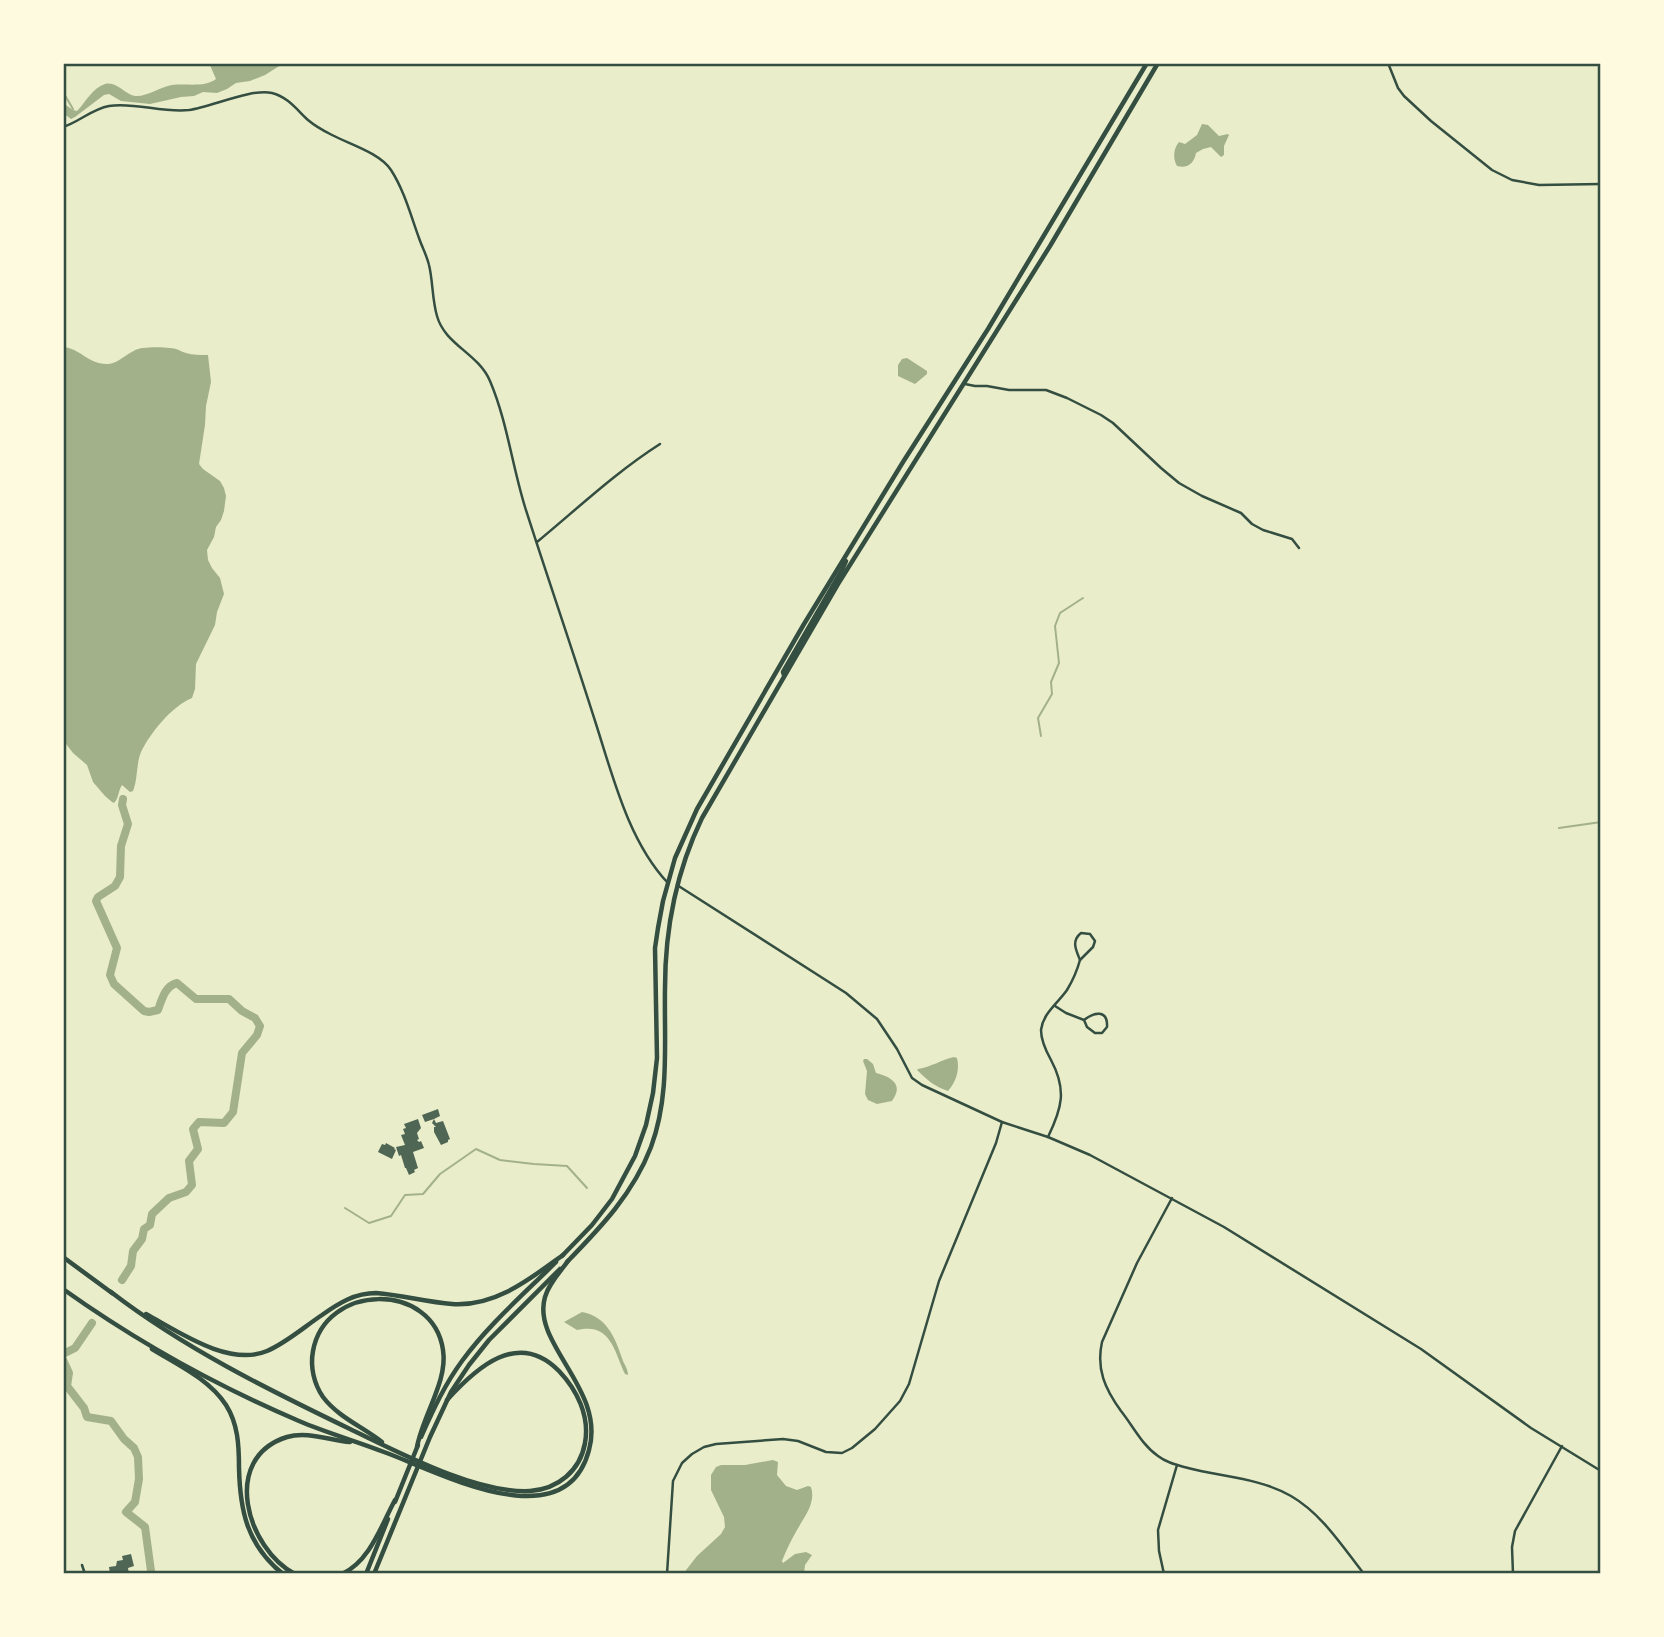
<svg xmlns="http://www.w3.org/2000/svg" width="1664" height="1637" font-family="Poppins,sans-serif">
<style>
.water{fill:#a3b18a}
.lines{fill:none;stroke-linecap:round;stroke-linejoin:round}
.stream{stroke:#a3b18a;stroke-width:2}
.river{stroke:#a3b18a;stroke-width:8}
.building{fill:#4f6655}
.minor{stroke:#344e41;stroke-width:2.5}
.tertiary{stroke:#344e41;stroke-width:2.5}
.trunk{stroke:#344e41;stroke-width:4.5}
.motorway{stroke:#344e41;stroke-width:4.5}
.neatline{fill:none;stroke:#344e41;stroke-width:2.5}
</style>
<rect width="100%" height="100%" fill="#e9edc9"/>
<g class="water">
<path d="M209 63H284L265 75 250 81 236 83 227 89 217 93 203 92 194 96 181 97 150 104 121 101 109 94 104 95 75 117 71 119 63 113V103L73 110 77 111C86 102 92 88 105 84 117 81 124 94 135 96 147 97 160 87 172 85 187 83 203 88 216 79Z"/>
<path d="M1202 124 1208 125 1219 136 1228 134 1229 135 1224 146V155L1221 157 1211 147 1203 149 1196 153C1194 163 1188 169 1177 166 1173 159 1173 149 1179 142L1185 144 1197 135Z"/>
<path d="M63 347C80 348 89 365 108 364 119 364 130 349 143 348 150 347 163 347 170 348 176 348 180 351 186 353 193 355 200 355 208 355L211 382 206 406 205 425 199 464 203 469 220 481 224 488 226 496 224 511 221 520 216 527 214 537 207 550 208 560 212 568 220 578 224 594 217 612 215 625 196 664 195 689 192 698C171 707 151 732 141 752 136 764 138 779 133 791L130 792 122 785C118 791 119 798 114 803L112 802 105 796 93 782 87 765 73 753 63 740Z"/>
<path d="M907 358 927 371V374L915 384 898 376V365L902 359Z"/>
<path d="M954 1057 957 1058C960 1070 956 1082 948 1091 935 1087 926 1079 917 1070L918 1069C931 1067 941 1060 954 1057Z"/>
<path d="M864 1059H867L873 1064 876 1073C892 1077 904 1085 892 1101L877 1104 868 1100 865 1094 867 1071 863 1061Z"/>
<path d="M582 1312C606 1316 615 1337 622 1358 624 1365 628 1368 628 1375L625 1374C614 1351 611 1322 577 1330L564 1322Z"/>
<path d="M773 1460 778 1462 777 1475 786 1486 797 1490 808 1486 811 1487C816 1503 805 1516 797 1530 791 1540 786 1551 782 1561L783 1563 795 1554 806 1552 812 1555 805 1565 804 1574H683L697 1556 721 1534 725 1527 724 1517 711 1490V1475L716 1467 721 1465H745Z"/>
</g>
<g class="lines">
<g class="stream">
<path d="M63 92 73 109"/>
<path d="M1041 736 1038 718 1052 694 1051 682 1059 663 1055 626 1060 613 1083 598"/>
<path d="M1559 828 1601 822"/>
<path d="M345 1208 369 1223 391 1216 405 1195 423 1194 440 1174 476 1149 500 1160 534 1164 567 1166 587 1188"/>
</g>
<g class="river">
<path d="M122 1280 131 1266 133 1251 142 1239 144 1229 150 1225 152 1214 169 1198 186 1192 192 1185 189 1161 198 1149 193 1129 199 1122 224 1123 233 1112 242 1053 257 1035 260 1026 255 1018 242 1011 229 999H196L177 983C165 986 162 999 158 1010L149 1012 144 1011 114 984 110 975 117 948 96 901 98 897 115 886 120 877 121 846 128 824 122 805 123 799"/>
<path d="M63 1354 75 1348 92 1323"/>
<path d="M63 1360 69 1373 67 1386 84 1408 87 1417 111 1421 124 1439 134 1448 138 1457 139 1479 135 1502 126 1512 145 1527 151 1571 150 1574"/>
</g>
</g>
<g class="building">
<path d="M438 1109 440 1116 434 1119 436 1123 443 1121 450 1139 448 1140V1142L441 1145 434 1132V1127H436L432 1123 434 1119 425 1122 422 1115Z"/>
<path d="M418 1119 421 1128 417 1133 419 1139 417 1140 419 1142 421 1141 424 1148 413 1152 418 1168 414 1170 415 1172 409 1175 406 1168H405L401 1155 399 1156 396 1147 405 1145 401 1135 405 1134 403 1129 406 1128 404 1124Z"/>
<path d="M386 1143 395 1148 394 1149 396 1150 392 1159 378 1152 382 1144 385 1145Z"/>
<path d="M131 1554 134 1566 128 1568 129 1574H110L109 1567 116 1566 117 1561 123 1560 122 1556Z"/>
</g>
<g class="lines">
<g class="minor">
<path d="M1388 63 1398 88 1404 96 1431 121 1492 170 1512 180 1539 185 1601 184"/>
<path d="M965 384 975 386H987L1009 390H1046L1067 398 1101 415 1113 423 1161 468 1179 483 1202 496 1241 513 1252 524 1263 530 1292 539 1299 548"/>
<path d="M537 542C577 509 616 472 660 444"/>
<path d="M1081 933 1090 934 1095 941 1093 947 1080 960C1076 950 1071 941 1081 933Z"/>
<path d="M1055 1006 1066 1013 1084 1020 1087 1027 1095 1033H1102L1107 1027C1108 1009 1094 1012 1084 1020"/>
<path d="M1048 1137C1062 1108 1067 1090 1051 1060 1046 1051 1041 1040 1041 1030 1043 1013 1058 1003 1067 990 1073 980 1077 971 1080 960"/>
<path d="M1172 1198 1137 1263 1102 1342C1096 1369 1105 1389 1121 1411 1133 1426 1142 1445 1158 1456 1167 1463 1177 1465 1188 1468 1222 1477 1260 1478 1291 1496 1322 1514 1342 1546 1364 1574"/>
<path d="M82 1565 85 1574"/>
<path d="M667 1574 673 1481 682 1463 692 1454 704 1447 716 1444 783 1439 798 1441 826 1452 842 1453 852 1448 875 1429 900 1401 909 1384 939 1281 996 1143 1002 1122"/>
<path d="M1164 1574 1159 1551 1158 1530 1177 1465"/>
<path d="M1513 1574 1512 1547 1515 1531 1562 1446"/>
</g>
<g class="tertiary">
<path d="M63 127C79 122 92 109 109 106 135 102 162 113 189 110 211 107 252 88 272 93 288 97 297 110 308 120 315 126 324 131 332 135 349 144 380 153 391 170 404 190 411 216 419 238 422 247 427 256 429 265 433 281 432 299 437 316 445 345 478 353 490 381 507 421 512 465 525 507 548 579 573 651 596 724 613 777 629 842 668 883"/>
<path d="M677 885 846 993 877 1019 897 1049 912 1078 922 1085 1002 1122 1048 1137 1090 1155 1224 1227 1421 1349 1531 1428 1601 1471"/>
</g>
<g class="trunk">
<path d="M784 675 783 672 842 570 846 561"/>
<path d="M562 1256 592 1225 612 1199 635 1156 646 1125 653 1093 657 1058 655 948 658 928 663 901 675 858 697 809 804 624 903 462 988 329 1147 63"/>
<path d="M567 1262C601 1227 633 1194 651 1147 670 1096 664 1042 665 988 665 929 676 872 702 818L838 584 1050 246 1158 63"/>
<path d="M421 1437C433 1410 445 1384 462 1361 489 1324 524 1294 556 1262"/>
<path d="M395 1502 418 1445"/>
<path d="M366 1574 388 1519"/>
<path d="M374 1574 430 1437 451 1392 469 1365 489 1340 560 1269"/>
</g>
<g class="motorway">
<path d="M63 1257 112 1293"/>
<path d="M63 1289C136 1341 217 1386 299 1421 327 1433 356 1441 384 1452 437 1471 565 1542 589 1450 606 1389 531 1344 545 1297 549 1283 560 1272 568 1261"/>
<path d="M111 1292C184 1348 267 1389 350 1429 398 1452 477 1494 530 1491 558 1489 580 1471 585 1443 590 1416 577 1390 559 1371 518 1329 476 1368 447 1400"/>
<path d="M146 1314C179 1332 229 1367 267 1351 286 1343 304 1327 322 1315 339 1303 355 1293 376 1293 402 1295 426 1302 452 1304 495 1307 530 1279 563 1255"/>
<path d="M152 1349C178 1365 209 1379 226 1405 238 1424 239 1445 239 1468 240 1511 247 1545 283 1574"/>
<path d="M382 1442C363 1427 338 1417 323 1397 314 1384 310 1367 313 1351 325 1283 433 1281 443 1350 448 1381 423 1415 417 1447"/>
<path d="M295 1574C247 1549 220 1458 287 1437 307 1431 329 1440 350 1442"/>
<path d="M342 1574C370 1561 381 1526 395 1500"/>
</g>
</g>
<rect width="1664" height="1637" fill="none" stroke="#fefae0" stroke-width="130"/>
<rect x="65" y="65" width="1534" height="1507" class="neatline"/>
</svg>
